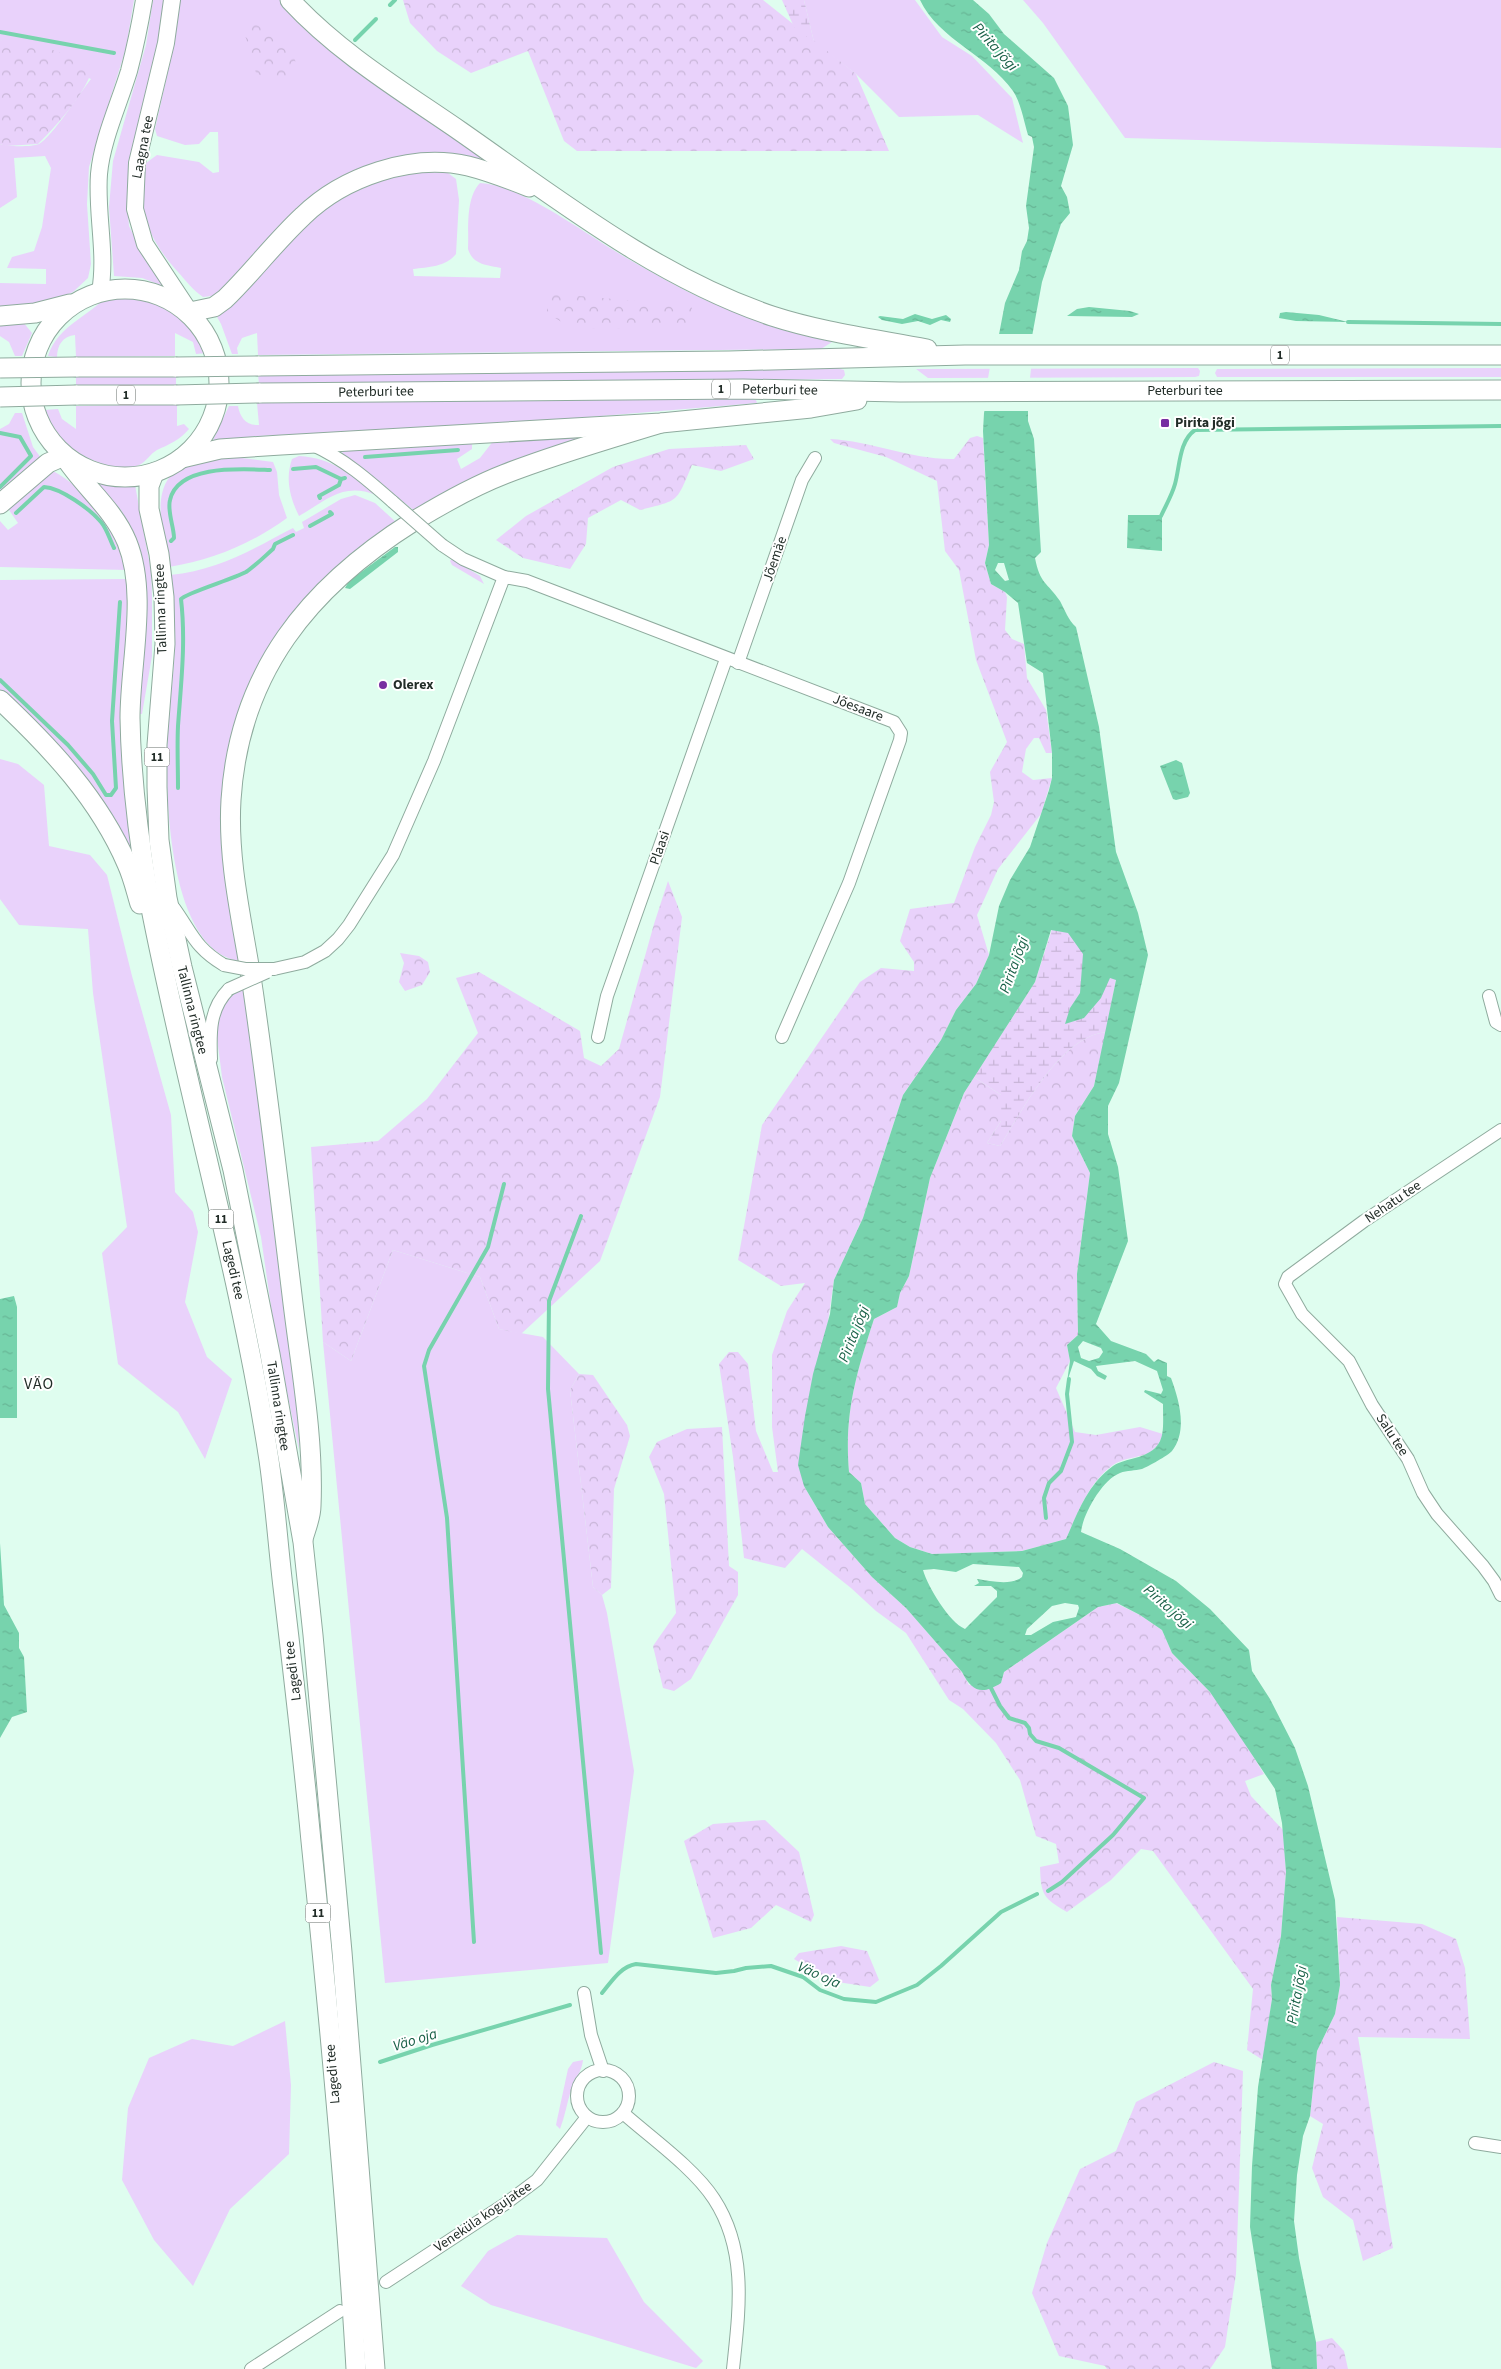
<svg xmlns="http://www.w3.org/2000/svg" width="1501" height="2369" font-family="'Source Sans 3',sans-serif">
<style>
.green{fill:#e9d2fb}
.forest{fill:url(#forest-crowns)}
.wetland{fill:url(#wetland-marsh)}
.water{fill:url(#water-ripples);fill-rule:evenodd}
.pier{fill:#dffdef}
.lines{fill:none;stroke-linecap:round;stroke-linejoin:round}
.stream{stroke:#77d3ad;stroke-width:4}
.minor-casing{stroke:#8fab9e;stroke-width:14}
.major-casing{stroke:#8fab9e;stroke-width:18}
.highway-casing{stroke:#8fab9e;stroke-width:21}
.minor{stroke:#fff;stroke-width:12}
.major{stroke:#fff;stroke-width:16}
.highway{stroke:#fff;stroke-width:19}
.minor-bridge-casing{stroke:#8fab9e;stroke-width:14;stroke-linecap:butt}
.highway-bridge-casing{stroke:#8fab9e;stroke-width:21;stroke-linecap:butt}
.minor-bridge{stroke:#fff;stroke-width:12}
.highway-bridge{stroke:#fff;stroke-width:19}
.poi-dot{fill:#772ea1;stroke:#fff;stroke-width:2}
.labels{text-anchor:middle;dominant-baseline:central;stroke-width:4;stroke-linejoin:round;paint-order:stroke}
.shield{fill:#fff;stroke:#646c68;stroke-width:1}
.shield-label{font-size:12px;font-weight:bold;fill:#222d28}
.street-label{font-size:14px;fill:#222d28;stroke:#fff}
.poi-label{font-size:14px;font-weight:bold;fill:#222d28;stroke:#fff;text-anchor:start}
.water-label{font-size:15px;font-style:italic;fill:#1a6148;stroke:#fff}
.quarter-label{font-size:16px;letter-spacing:1px;fill:#222d28;stroke:#fff}
</style>
<defs>
<pattern id="forest-crowns" width="20" height="18" patternUnits="userSpaceOnUse" patternTransform="scale(1.25)"><rect width="20" height="18" fill="#e9d2fb"/><path d="M2 6a3 3 0 1 1 6 0M12 15a3 3 0 1 1 6 0" fill="none" stroke="#c8b5d7"/></pattern>
<pattern id="wetland-marsh" width="20" height="14" patternUnits="userSpaceOnUse" patternTransform="scale(1.25)"><rect width="20" height="14" fill="#e9d2fb"/><path d="M1 5h8M5 5V1M11 12h8M15 12V8" fill="none" stroke="#c8b5d7"/></pattern>
<pattern id="water-ripples" width="26" height="14" patternUnits="userSpaceOnUse" patternTransform="scale(1.25)"><rect width="26" height="14" fill="#77d3ad"/><path d="M2 4q2-2 4 0t4 0M15 11q2-2 4 0t4 0" fill="none" stroke="#67b595"/></pattern>
</defs>
<rect width="100%" height="100%" fill="#dffdef"/>
<g class="green">
<path d="M0 0H134L126 48 89 167 87 204 91 264 88 278 73 292 57 299 0 309V283L46 284V269L7 268 12 257 34 251 42 227 51 168 45 156 14 158 17 197 0 208V144C7 147 32 147 39 144 52 137 80 93 91 79L0 40Z"/>
<path d="M153 0H167L166 12 129 173 127 203 129 226 139 246 169 288 142 278 114 276 109 207 113 161 146 45Z"/>
<path d="M180 0H280L304 26 501 167 384 161 225 289 212 296 203 297C193 290 186 281 178 272 148 239 136 209 146 163L157 155 199 162 213 173 219 172 218 132H210L199 144 185 145 157 136 155 129 173 49Z"/>
<path d="M804 0H915L942 37 972 56 1012 98 1023 143 978 115 899 117 856 74 814 42Z"/>
<path d="M1023 0H1501V148L1125 138 1043 23Z"/>
<path d="M429 172 448 173 456 179 459 200 456 254C446 267 428 267 413 269L414 276 500 278 501 268C487 265 473 265 468 249 469 229 465 199 480 183 520 185 580 230 615 251 634 263 655 274 675 285 725 312 778 328 832 342L821 349 258 355 257 333 242 338 237 348 238 354H232L221 324 216 315C238 301 253 282 271 262 322 206 350 180 429 172Z"/>
<path d="M118 293C157 295 195 313 207 353L196 354 193 342 175 333V356L76 357 75 335C63 336 57 345 57 357L48 356C58 325 89 317 109 294Z"/>
<path d="M23 322 32 333 22 356H15L9 342 0 336V323Z"/>
<path d="M837 368 844 370 845 375 842 379 259 384 258 374Z"/>
<path d="M1198 368 1200 371 1199 376 1195 377 928 378 916 369Z"/>
<path d="M1501 368V377H1217L1215 373 1217 369Z"/>
<path d="M176 375V385L76 386V377Z"/>
<path d="M740 398 756 400 757 403 506 424 258 436 212 442 229 406H238C240 417 246 426 259 425L257 403Z"/>
<path d="M177 404V426L184 424 189 429C180 440 168 445 157 450 150 454 146 462 139 465 117 475 73 455 59 437 53 429 49 419 45 410L58 409 62 419 76 429V406Z"/>
<path d="M15 413H22L33 447 41 458 32 464 0 495V429L9 424Z"/>
<path d="M607 432 416 512 342 453 346 447 472 441V449L457 459 461 469 480 458 494 440Z"/>
<path d="M299 456C333 458 350 474 376 495 343 482 327 500 299 516 290 498 285 479 292 459Z"/>
<path d="M234 457 273 462 277 472 279 495 287 518C251 544 213 560 169 567 162 525 143 470 203 460 213 458 224 458 234 457Z"/>
<path d="M53 471C77 484 102 509 114 534 120 545 123 559 127 570L0 567V521L8 530 18 523 9 510 12 504Z"/>
<path d="M91 479 123 485H135L151 571 152 596V656L142 714H139L136 542 121 510Z"/>
<path d="M355 495 375 503 397 523C362 548 329 573 300 605L226 762 222 811 231 906 239 961C171 950 166 807 167 753 168 716 174 680 175 643 176 621 172 597 170 575 219 570 251 550 293 528L296 532 304 528 302 522 341 499Z"/>
<path d="M452 559 480 576 484 584 452 565 450 561Z"/>
<path d="M128 579 124 679 138 872 42 730 0 690V580Z"/>
<path d="M0 759 18 764 44 785 49 846 90 855 107 875 132 976 171 1115 175 1192 193 1212 198 1232 185 1302 207 1357 232 1379 205 1459 178 1412 118 1364 102 1253 127 1227 93 993 88 929 19 925 0 899Z"/>
<path d="M244 989 298 1410 299 1450 275 1334 261 1237 222 1077 217 1038V1023L221 1010 226 1001 237 992Z"/>
<path d="M393 1250 480 1277 499 1329 543 1337 579 1374 570 1390 593 1587 602 1595 607 1613 634 1771 608 1963 385 1983 323 1342 351 1361Z"/>
<path d="M285 2021 291 2085 289 2154 230 2209 193 2286 154 2240 122 2180 128 2108 149 2058 192 2039 233 2046Z"/>
<path d="M583 2060C582 2071 575 2079 571 2090 567 2103 565 2116 560 2129L556 2125 557 2120 568 2069 573 2062Z"/>
<path d="M517 2235 607 2238 644 2302 703 2361 696 2368 491 2305 461 2286 488 2251Z"/>
</g>
<g class="forest">
<path d="M403 0H763L856 74 889 151H577L564 141 528 51 471 73 437 51 410 23Z"/>
<path d="M253 24C269 29 288 44 295 60 297 65 297 74 297 80H270L256 73 245 35Z"/>
<path d="M0 40 43 46 93 66C88 91 57 125 38 144L6 146 0 144Z"/>
<path d="M548 293 691 306 698 324 626 329H573L547 313Z"/>
<path d="M977 436 983 438 989 545 985 563 991 584 1005 592 1007 597 1005 630 1012 639 1024 644 1027 678 1046 710 1052 753H1046L1039 738H1034L1026 749 1022 772 1033 780 1052 778 1041 814 998 869 977 915 989 955 976 984 956 1010 941 1040 903 1095 863 1218 834 1280 804 1486 828 1527 872 1577 906 1608 962 1672 969 1685 1001 1683 1004 1672 1098 1607 1116 1603 1140 1615 1162 1630 1172 1653 1210 1692 1229 1717 1264 1774 1245 1781 1251 1796 1283 1830 1286 1872 1281 1936 1271 1985 1272 1999 1263 2060 1247 2050 1253 1989 1153 1851 1141 1849 1111 1880 1067 1912C1043 1898 1041 1895 1040 1867L1059 1863 1056 1844 1036 1836 1020 1780 996 1743 963 1709 949 1700 906 1633 876 1611 851 1588 802 1549 785 1568 744 1558 733 1457 719 1364 729 1352H738L748 1364 756 1431 773 1472H778L772 1427V1355L787 1311 805 1283 781 1286 738 1260 762 1125 860 982 881 968 914 971V962L900 941 910 909 954 903 975 847 991 815 994 802 990 772 1007 742 976 660 959 570 945 551 937 481 886 457 834 443 830 439C872 441 912 460 954 459L970 438Z"/>
<path d="M746 445 754 459 721 471 692 465C676 503 680 500 640 510L621 500 588 518 586 544 570 569 523 558 496 540 526 516 613 467 669 449Z"/>
<path d="M668 881 682 917 660 1097 600 1261 521 1334 499 1329 480 1277 393 1250 351 1361 323 1342 311 1147 378 1141 427 1099 478 1033 456 978 479 972 580 1031 584 1058 601 1066 619 1049 654 924Z"/>
<path d="M400 953 419 956 428 962 430 972 422 985 405 991 399 982 404 963Z"/>
<path d="M1106 1032 1094 1086 1075 1116 1072 1136 1090 1173 1077 1274 1078 1335 1067 1345 1070 1361 1056 1388 1075 1432 1096 1435 1140 1427 1163 1434C1153 1463 1133 1452 1113 1465 1088 1483 1078 1513 1066 1539L1022 1551 932 1554 910 1547 895 1538 865 1504 861 1483 849 1472C844 1414 856 1374 874 1319L897 1307 900 1293 909 1276 930 1178 964 1093 974 1077 1001 1095V1121L987 1143 1000 1146C1023 1109 1060 1037 1106 1032Z"/>
<path d="M579 1374 593 1375 627 1425 630 1436 614 1489 611 1588 602 1595 593 1587 570 1390Z"/>
<path d="M722 1427 729 1566 738 1572V1595L691 1679 674 1691 663 1688 653 1646 676 1613 664 1494 649 1457 657 1442 687 1429Z"/>
<path d="M765 1820 799 1852 814 1915 811 1922 776 1905 751 1928 713 1938 684 1841 713 1824Z"/>
<path d="M1337 1917 1422 1924 1456 1939 1465 1968 1470 2039 1358 2037 1393 2248 1363 2261 1353 2220 1323 2197 1312 2168 1323 2124 1310 2116 1317 2051 1335 2014 1340 1985Z"/>
<path d="M841 1946 867 1951 879 1980 870 1987 831 1981 794 1959 799 1953Z"/>
<path d="M1214 2062 1243 2071 1236 2274 1225 2347 1210 2369H1107L1105 2366 1059 2356 1032 2293 1047 2243 1080 2169 1116 2151 1136 2102Z"/>
<path d="M1332 2338 1344 2351 1348 2369H1317L1316 2342Z"/>
</g>
<g class="wetland">
<path d="M782 0H804L814 42 794 27Z"/>
<path d="M1075 920 1116 979 1106 1032C1060 1037 1023 1109 1000 1146L987 1143 1001 1121V1095L974 1077 1035 982 1052 929Z"/>
</g>
<g class="water">
<path d="M920 0H973L989 14 1004 34 1054 78 1068 106 1073 145 1061 186 1067 197 1070 213 1061 224 1042 282 1031 342 1028 378V421L1034 439 1041 552 1035 558C1040 584 1047 582 1060 601 1065 610 1068 620 1076 627L1099 727 1116 852 1138 913 1148 955 1119 1083 1108 1106V1134L1118 1167 1128 1241 1096 1324 1111 1341 1146 1354 1154 1362 1158 1359 1167 1363V1376L1171 1378C1179 1400 1188 1430 1172 1451 1169 1455 1147 1467 1142 1469 1135 1471 1127 1470 1120 1473 1102 1480 1083 1514 1081 1532L1120 1549 1176 1581 1210 1609 1249 1650 1252 1671 1270 1699 1295 1748 1308 1786 1335 1900 1340 1985 1335 2014 1317 2051 1310 2116 1303 2136 1297 2175 1294 2221 1299 2258 1316 2342 1317 2369H1272L1250 2227 1252 2166 1258 2087 1272 1999 1271 1985 1281 1936 1286 1872 1282 1823 1275 1789 1210 1692 1172 1653 1162 1630 1140 1615 1117 1603 1098 1607 1004 1672 1001 1683C982 1695 972 1692 962 1672L906 1608 872 1577 828 1527 804 1486 798 1465 805 1416 813 1374 830 1314 834 1280 863 1218 903 1095 941 1040 956 1010 976 984 989 955 999 906 1010 880 1030 847 1049 790 1052 778V753L1043 673 1027 663 1018 603 1005 592 991 584 985 563 989 545 983 431 984 413 1005 303 1019 270 1022 251 1027 241 1029 228 1026 206 1034 147 1032 137 1028 135C1024 122 1021 103 1013 91 988 55 939 40 920 0ZM998 563H1004L1009 580 1005 581 995 570ZM1051 930 1068 933 1083 954 1080 993 1070 1008 1065 1024 1084 1018 1101 998 1110 978 1116 980 1094 1086 1075 1116 1072 1136 1090 1173 1077 1274 1078 1335 1067 1345 1070 1361 1067 1382 1074 1361 1091 1369 1097 1376 1105 1380 1107 1376 1098 1371 1096 1366 1135 1361 1157 1371 1163 1390 1161 1394 1145 1390 1144 1392 1163 1404C1163 1433 1167 1449 1135 1458 1128 1460 1119 1462 1113 1466 1088 1484 1078 1512 1066 1539L1022 1551 932 1554 910 1547 895 1538 865 1504 861 1483 849 1472C844 1414 856 1374 874 1319L897 1307 900 1293 909 1276 930 1178 964 1093 1035 982ZM1083 1341 1101 1348 1103 1352 1099 1358 1089 1361 1081 1358 1078 1347ZM973 1564 1019 1567 1023 1573 1022 1577C1011 1586 991 1581 977 1579L979 1583 974 1586H991L997 1591V1597L965 1629C949 1622 928 1587 923 1570L934 1569 956 1572ZM1065 1603 1078 1605 1079 1608 1076 1617 1053 1622 1031 1635H1025L1027 1629 1052 1606Z"/>
<path d="M1089 307 1130 311 1139 314 1132 317 1067 316 1077 309Z"/>
<path d="M1286 312 1319 315 1348 322 1296 321 1279 318 1280 313Z"/>
<path d="M915 314 932 319 946 315 951 319 950 322 941 320 930 325 918 321 902 324 882 320 878 317 880 316 903 319Z"/>
<path d="M1128 515H1159L1162 517V551L1127 548Z"/>
<path d="M395 547H398V552L350 589 345 588 349 581Z"/>
<path d="M1176 760 1182 763 1190 793 1188 797 1176 800 1173 799 1160 766Z"/>
<path d="M14 1296 17 1307V1418H0V1299Z"/>
<path d="M0 1543 4 1605 19 1633V1648L24 1657 27 1712 12 1717 0 1738Z"/>
</g>
<path class="pier" d="M996 334H1035L1030 378V411H982Z"/>
<g class="lines">
<g class="stream">
<path d="M390 5 395 0"/>
<path d="M0 32 114 53"/>
<path d="M355 40 376 19"/>
<path d="M1348 322 1501 324"/>
<path d="M0 433 20 437 31 456 0 487"/>
<path d="M365 457 458 450"/>
<path d="M293 469 316 467 341 479 345 478"/>
<path d="M320 498 319 496 339 485 341 479"/>
<path d="M16 513 44 487C61 488 90 509 101 522 107 529 110 540 114 548"/>
<path d="M1161 516C1166 505 1172 495 1175 484 1180 466 1179 441 1195 430L1501 426"/>
<path d="M310 526 332 514 330 512"/>
<path d="M171 541 174 538C174 527 167 511 170 500 178 464 242 469 270 470"/>
<path d="M0 680 68 745 93 774 106 795H111L116 788 112 721 120 602"/>
<path d="M178 788C178 767 177 747 178 726 181 683 186 642 181 599 186 593 233 579 246 572 255 566 264 557 273 549L275 544 293 535"/>
<path d="M581 1216 549 1301 548 1389 601 1953"/>
<path d="M1046 1518 1044 1498 1049 1483 1061 1471 1072 1442 1067 1394 1069 1379"/>
<path d="M990 1686 1000 1706 1009 1718 1025 1723 1029 1728 1030 1734 1036 1741 1059 1748 1144 1798 1113 1835 1062 1882 1048 1891"/>
<path d="M474 1942 447 1518 424 1366 429 1350 488 1247 504 1184"/>
<path d="M602 1993C612 1981 620 1967 636 1964L716 1973 734 1971 746 1968 771 1966 803 1977 820 1990 844 1999 876 2002 917 1985 941 1966 1001 1912 1037 1894"/>
<path d="M380 2062 432 2045 570 2005"/>
</g>
<defs>
<g id="minor">
<path d="M313 445C344 459 368 480 393 502"/>
<path d="M442 545 463 559 504 577 527 581 894 722 901 733 900 740 849 883 782 1037"/>
<path d="M738 663 802 480 815 458"/>
<path d="M174 908C192 933 195 948 224 965"/>
<path d="M274 969 305 962 325 951 338 939 349 925 393 855 434 761 504 577"/>
<path d="M1489 996 1496 1022 1501 1025"/>
<path d="M598 1037 607 996 726 659"/>
<path d="M211 1059C210 1033 209 1009 229 989"/>
<path d="M1501 1130 1364 1221 1288 1277 1285 1284 1302 1314 1349 1361 1372 1405 1408 1459 1423 1493 1437 1514 1483 1566 1494 1581 1501 1595"/>
<path d="M584 1993 591 2035 603 2071"/>
<circle cx="603" cy="2096" r="26"/>
<path d="M623 2113C650 2137 694 2168 714 2199 748 2251 739 2311 733 2369"/>
<path d="M1475 2143 1501 2147"/>
<path d="M386 2282 505 2204 537 2180 587 2117"/>
<path d="M251 2369 340 2311"/>
</g>
<g id="major">
<path d="M172 0 166 43 137 163 135 209 145 244 190 312"/>
<path d="M100 292C107 253 96 214 99 174 102 140 119 104 129 71 135 48 140 24 144 0"/>
</g>
<g id="highway">
<path d="M290 0C339 53 402 91 460 131 559 200 657 277 772 316 821 332 875 339 927 349"/>
<circle cx="125" cy="383" r="94"/>
<path d="M190 312 214 307 225 299C252 273 275 242 303 216 343 177 411 153 468 166 488 171 509 179 529 187"/>
<path d="M0 316 35 313 70 304"/>
<path d="M258 366 729 361 965 355H1501"/>
<path d="M76 367H176"/>
<path d="M259 393 743 389 900 392 1501 390"/>
<path d="M76 395H176"/>
<path d="M64 456C83 486 113 508 127 542 148 594 130 663 130 718 131 777 138 835 148 893 184 1083 240 1269 269 1460 275 1502 278 1545 283 1587 293 1671 303 1756 311 1841 329 2016 346 2193 356 2369"/>
<path d="M182 458 220 449 281 445 661 423 811 408 857 400"/>
<path d="M154 473 149 486V509L159 554 164 597 165 644 157 745V787L159 840 167 898 182 967 233 1170 270 1354 303 1542 313 1635 342 1952 375 2369"/>
<path d="M0 504 48 463 64 456"/>
<path d="M0 700C51 748 99 799 127 864 133 877 136 891 140 904"/>
<path d="M303 1539C306 1528 311 1517 311 1506 314 1436 300 1364 292 1295 280 1195 268 1096 254 997 245 932 227 866 231 800 239 672 309 587 414 521 442 504 474 486 505 474 556 454 609 439 661 423"/>
</g>
</defs>
<use href="#minor" class="minor-casing"/>
<use href="#major" class="major-casing"/>
<use href="#highway" class="highway-casing"/>
<use href="#minor" class="minor"/>
<use href="#major" class="major"/>
<use href="#highway" class="highway"/>
<defs>
<g id="minor-bridge">
<path d="M393 502 442 545"/>
<path d="M224 965 245 969H274"/>
<path d="M229 989 267 972"/>
</g>
<g id="highway-bridge">
<path d="M176 367 258 366"/>
<path d="M0 368 76 367"/>
<path d="M176 395 259 393"/>
<path d="M0 397 76 395"/>
</g>
</defs>
<use href="#minor-bridge" class="minor-bridge-casing"/>
<use href="#highway-bridge" class="highway-bridge-casing"/>
<use href="#minor-bridge" class="minor-bridge"/>
<use href="#highway-bridge" class="highway-bridge"/>
</g>
<g class="poi-dot">
<rect x="1160" y="418" width="10" height="10" rx="2.5"/>
<circle cx="383" cy="685" r="5"/>
</g>
<g class="labels">
<g class="shield">
<rect x="1271" y="345.5" width="18" height="19" rx="4"/>
<rect x="712" y="379.5" width="18" height="19" rx="4"/>
<rect x="117" y="385.5" width="18" height="19" rx="4"/>
<rect x="144.5" y="747.5" width="25" height="19" rx="4"/>
<rect x="208.5" y="1209.5" width="25" height="19" rx="4"/>
<rect x="305.5" y="1903.5" width="25" height="19" rx="4"/>
</g>
<g class="shield-label">
<text x="1280" y="355">1</text>
<text x="721" y="389">1</text>
<text x="126" y="395">1</text>
<text x="157" y="757">11</text>
<text x="221" y="1219">11</text>
<text x="318" y="1913">11</text>
</g>
<g class="street-label">
<text transform="translate(143 147) rotate(-79)">Laagna tee</text>
<text transform="translate(780 390) rotate(1)">Peterburi tee</text>
<text x="1185" y="391">Peterburi tee</text>
<text transform="translate(376 392) rotate(-1)">Peterburi tee</text>
<text transform="translate(775 559) rotate(-71)">Jõemäe</text>
<text transform="translate(161 609) rotate(-92)">Tallinna ringtee</text>
<text transform="translate(858 708) rotate(21)">Jõesaare</text>
<text transform="translate(660 848) rotate(-71)">Plaasi</text>
<text transform="translate(192 1010) rotate(76)">Tallinna ringtee</text>
<text transform="translate(1393 1202) rotate(-34)">Nehatu tee</text>
<text transform="translate(233 1270) rotate(77)">Lagedi tee</text>
<text transform="translate(278 1406) rotate(81)">Tallinna ringtee</text>
<text transform="translate(1392 1435) rotate(57)">Salu tee</text>
<text transform="translate(293 1671) rotate(-97)">Lagedi tee</text>
<text transform="translate(333 2074) rotate(-95)">Lagedi tee</text>
<text transform="translate(483 2217) rotate(-34)">Veneküla kogujatee</text>
</g>
<g class="poi-label">
<text x="1175" y="423">Pirita jõgi</text>
<text x="393" y="685">Olerex</text>
</g>
<g class="water-label">
<text transform="translate(995 47) rotate(48)">Pirita jõgi</text>
<text transform="translate(1014 965) rotate(-70)">Pirita jõgi</text>
<text transform="translate(854 1334) rotate(-68)">Pirita jõgi</text>
<text transform="translate(1168 1607) rotate(41)">Pirita jõgi</text>
<text transform="translate(819 1975) rotate(24)">Väo oja</text>
<text transform="translate(1297 1995) rotate(-80)">Pirita jõgi</text>
<text transform="translate(415 2040) rotate(-17)">Väo oja</text>
</g>
<g class="quarter-label">
<text x="39" y="1384">VÄO</text>
</g>
</g>
</svg>
